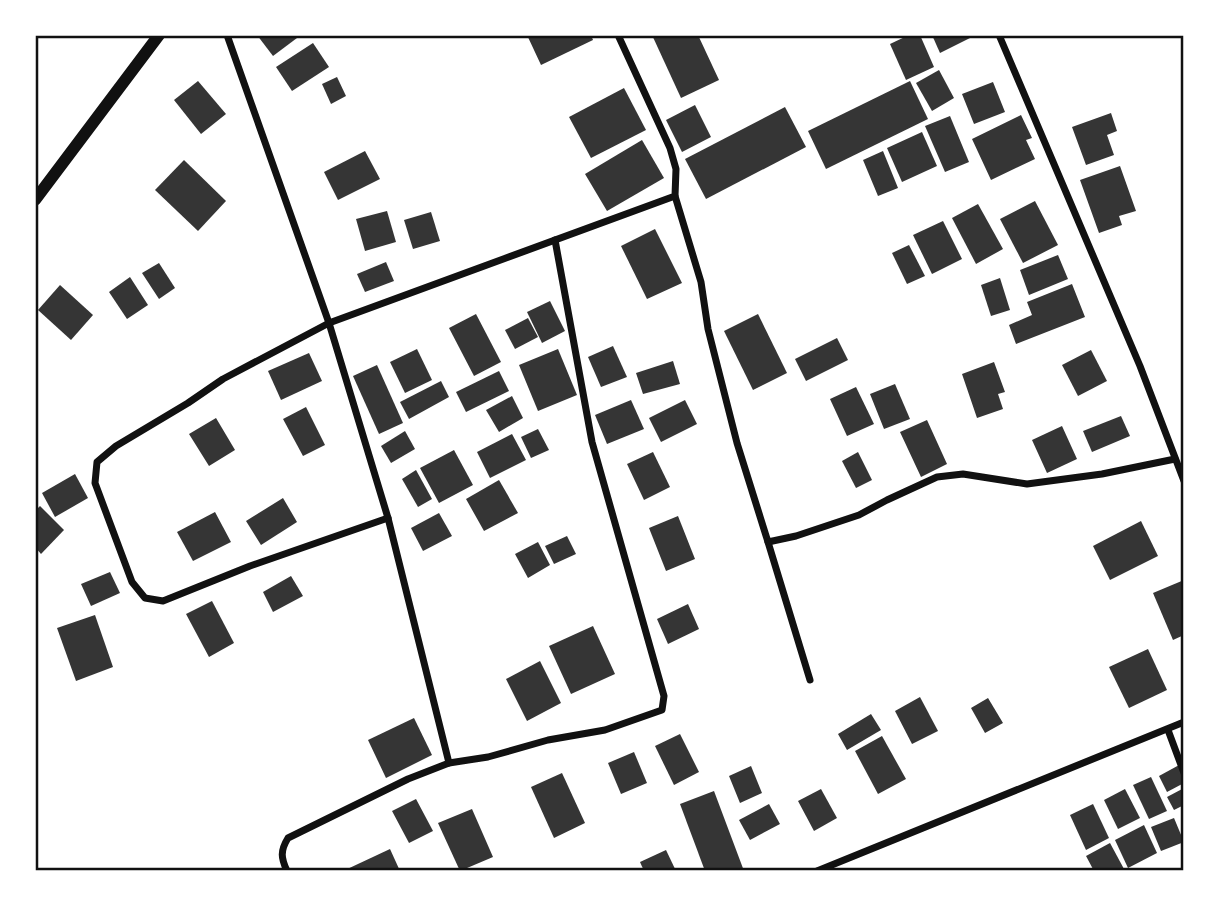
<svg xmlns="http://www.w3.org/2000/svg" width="1219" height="906" font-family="'Titillium Web',sans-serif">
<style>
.building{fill:#353535}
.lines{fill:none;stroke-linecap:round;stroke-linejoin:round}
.minor{stroke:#111;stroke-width:7}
.tertiary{stroke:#111;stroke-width:12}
.neatline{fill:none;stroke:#111;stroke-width:2.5}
</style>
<rect width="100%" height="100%" fill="#fff"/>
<g class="building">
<path d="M257 35H301L273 56Z"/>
<path d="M527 35H591L593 40 541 65Z"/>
<path d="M652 35H698L719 80 681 98Z"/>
<path d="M909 35H920L934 67 906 80 890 44Z"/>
<path d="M932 35H968L970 38 940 53Z"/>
<path d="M313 43 329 67 292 91 276 67Z"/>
<path d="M939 70 954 98 932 111 916 83Z"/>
<path d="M337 77 346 96 331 104 322 84Z"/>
<path d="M198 81 226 114 201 134 174 100Z"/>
<path d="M910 81 928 119 826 169 808 131Z"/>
<path d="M993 82 1005 112 974 124 962 94Z"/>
<path d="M624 88 646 130 591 158 569 117Z"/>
<path d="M695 105 711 137 682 152 666 120Z"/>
<path d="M785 107 806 147 706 199 685 159Z"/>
<path d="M1111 113 1117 131 1107 135 1114 155 1086 165 1072 127Z"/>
<path d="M1021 115 1032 138 1026 140 1035 159 991 180 972 139Z"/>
<path d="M950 116 969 162 945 172 925 126Z"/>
<path d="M922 132 937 166 902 182 887 148Z"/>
<path d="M642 140 664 178 607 211 585 174Z"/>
<path d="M365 151 380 179 338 200 324 172Z"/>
<path d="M883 151 898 188 878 196 863 160Z"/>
<path d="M184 160 226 201 198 231 155 190Z"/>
<path d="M1120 166 1136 211 1119 216 1122 225 1099 233 1080 180Z"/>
<path d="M1035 201 1058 245 1023 263 1000 219Z"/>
<path d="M978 204 1003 249 976 264 952 218Z"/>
<path d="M387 211 396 242 365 251 356 219Z"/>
<path d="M431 212 440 241 413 249 404 220Z"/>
<path d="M943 221 962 259 932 274 913 235Z"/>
<path d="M655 229 682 283 647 299 621 246Z"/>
<path d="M909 245 925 276 907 284 892 253Z"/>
<path d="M1058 255 1068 279 1029 295 1020 270Z"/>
<path d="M386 262 394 281 365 292 357 274Z"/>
<path d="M159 263 175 288 159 299 142 273Z"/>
<path d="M130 277 148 305 127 319 109 292Z"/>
<path d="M1000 278 1010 310 991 316 981 285Z"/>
<path d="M1072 284 1085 317 1016 344 1009 325 1032 315 1027 302Z"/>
<path d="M60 285 93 315 71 340 38 310Z"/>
<path d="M550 301 565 331 542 343 527 312Z"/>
<path d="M476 314 501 362 474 376 449 328Z"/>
<path d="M758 314 787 373 753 390 724 331Z"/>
<path d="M528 318 538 337 515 349 505 330Z"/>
<path d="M837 338 848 360 806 381 795 359Z"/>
<path d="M613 346 627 377 601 387 588 357Z"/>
<path d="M417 349 432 380 405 393 390 362Z"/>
<path d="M558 349 577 395 538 411 519 365Z"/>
<path d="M1091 350 1107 381 1078 396 1062 365Z"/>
<path d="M309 353 322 381 281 400 268 371Z"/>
<path d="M673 361 680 384 643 394 636 373Z"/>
<path d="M994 362 1005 392 998 394 1003 409 977 418 962 374Z"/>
<path d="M377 365 403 423 379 434 353 376Z"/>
<path d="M499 371 509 391 466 412 456 392Z"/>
<path d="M441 381 449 397 409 419 400 402Z"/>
<path d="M895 384 910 419 884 429 870 394Z"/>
<path d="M856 387 874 424 847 436 830 399Z"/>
<path d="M512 396 523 418 499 432 486 410Z"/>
<path d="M631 400 644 429 607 444 595 415Z"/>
<path d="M685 400 697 424 661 442 649 418Z"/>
<path d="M306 407 325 445 303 456 283 419Z"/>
<path d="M1121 416 1130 436 1092 452 1083 431Z"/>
<path d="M216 418 235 450 209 466 189 434Z"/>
<path d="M927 420 947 464 921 477 900 432Z"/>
<path d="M1062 426 1077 459 1047 473 1032 440Z"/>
<path d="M538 429 549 450 531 458 521 437Z"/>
<path d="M405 431 415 449 391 463 381 446Z"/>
<path d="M512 434 526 460 490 478 477 452Z"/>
<path d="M454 450 473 485 439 503 420 468Z"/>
<path d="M653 452 670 487 644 500 627 464Z"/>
<path d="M858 452 872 480 856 488 842 461Z"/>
<path d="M416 470 432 499 418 507 402 479Z"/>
<path d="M75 474 88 498 55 517 42 493Z"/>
<path d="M499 480 518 513 484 531 466 499Z"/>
<path d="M283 498 297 522 261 545 246 521Z"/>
<path d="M40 506 64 530 41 554 35 547V511Z"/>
<path d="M215 512 231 542 193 561 177 532Z"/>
<path d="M439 513 452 536 423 551 411 528Z"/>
<path d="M678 516 695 559 666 571 649 528Z"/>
<path d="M1141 521 1158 556 1110 580 1093 546Z"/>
<path d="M567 536 576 554 554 564 545 546Z"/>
<path d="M538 542 550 565 528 578 515 554Z"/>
<path d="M110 572 120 593 91 606 81 584Z"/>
<path d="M291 576 303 596 273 612 263 592Z"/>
<path d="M1184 580V635L1173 640 1153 593Z"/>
<path d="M212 601 234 643 209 657 186 614Z"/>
<path d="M688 604 699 629 668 644 657 619Z"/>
<path d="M95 615 113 667 76 681 57 628Z"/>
<path d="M593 626 615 674 571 694 549 646Z"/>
<path d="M1148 649 1167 690 1129 708 1109 667Z"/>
<path d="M540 661 561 703 527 721 506 679Z"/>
<path d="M920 697 938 731 912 744 895 711Z"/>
<path d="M988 698 1003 723 985 733 971 708Z"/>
<path d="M871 714 881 730 847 750 838 734Z"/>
<path d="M414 718 432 755 386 778 368 740Z"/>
<path d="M680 734 699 772 674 785 655 746Z"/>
<path d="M882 736 906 779 878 794 855 751Z"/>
<path d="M634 752 647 783 621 794 608 763Z"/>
<path d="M1181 764 1184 770V783L1167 792 1159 776Z"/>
<path d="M751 766 762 793 740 803 729 776Z"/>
<path d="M562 773 585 823 554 838 531 787Z"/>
<path d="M1151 777 1167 811 1149 819 1133 785Z"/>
<path d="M1184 788V805L1174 810 1167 797Z"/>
<path d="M821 789 837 818 814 831 798 801Z"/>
<path d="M1125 789 1140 818 1118 829 1104 800Z"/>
<path d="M714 791 744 871H705L680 804Z"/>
<path d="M416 799 433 831 409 843 392 811Z"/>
<path d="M769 804 780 824 750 840 739 820Z"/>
<path d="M1093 804 1109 838 1086 850 1070 815Z"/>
<path d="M472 809 493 857 460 871 438 823Z"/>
<path d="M1174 818 1184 842 1161 851 1151 827Z"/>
<path d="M1144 825 1157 853 1128 868 1115 840Z"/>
<path d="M1110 843 1124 869 1120 871H1094L1086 856Z"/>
<path d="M390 849 400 871H343Z"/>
<path d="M666 850 676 871H644L640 862Z"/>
</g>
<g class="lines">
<g class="minor">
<path d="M227 35 329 323 388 518 449 763 408 779 288 838C280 851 281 858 287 871"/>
<path d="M999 35 1140 366 1184 481"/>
<path d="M675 196 701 282 708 329 737 443 768 542 796 536 859 515 887 500 937 477 963 474 1027 484 1102 474 1175 459"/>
<path d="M388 518 250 566 163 601 145 598 132 582 95 483 97 462 116 446 188 403 223 379 329 323 675 196 676 169 670 148 618 35"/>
<path d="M768 542 810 680"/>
<path d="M1168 730 1184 773"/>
<path d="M449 763 488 757 548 740 605 730 662 710 664 696 592 442 555 240"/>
<path d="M817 871 1184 722"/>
</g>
<path class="tertiary" d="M35 200 159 35"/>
</g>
<rect width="1219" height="906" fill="none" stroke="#ffffff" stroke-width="74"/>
<rect x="37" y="37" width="1145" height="832" class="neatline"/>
</svg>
